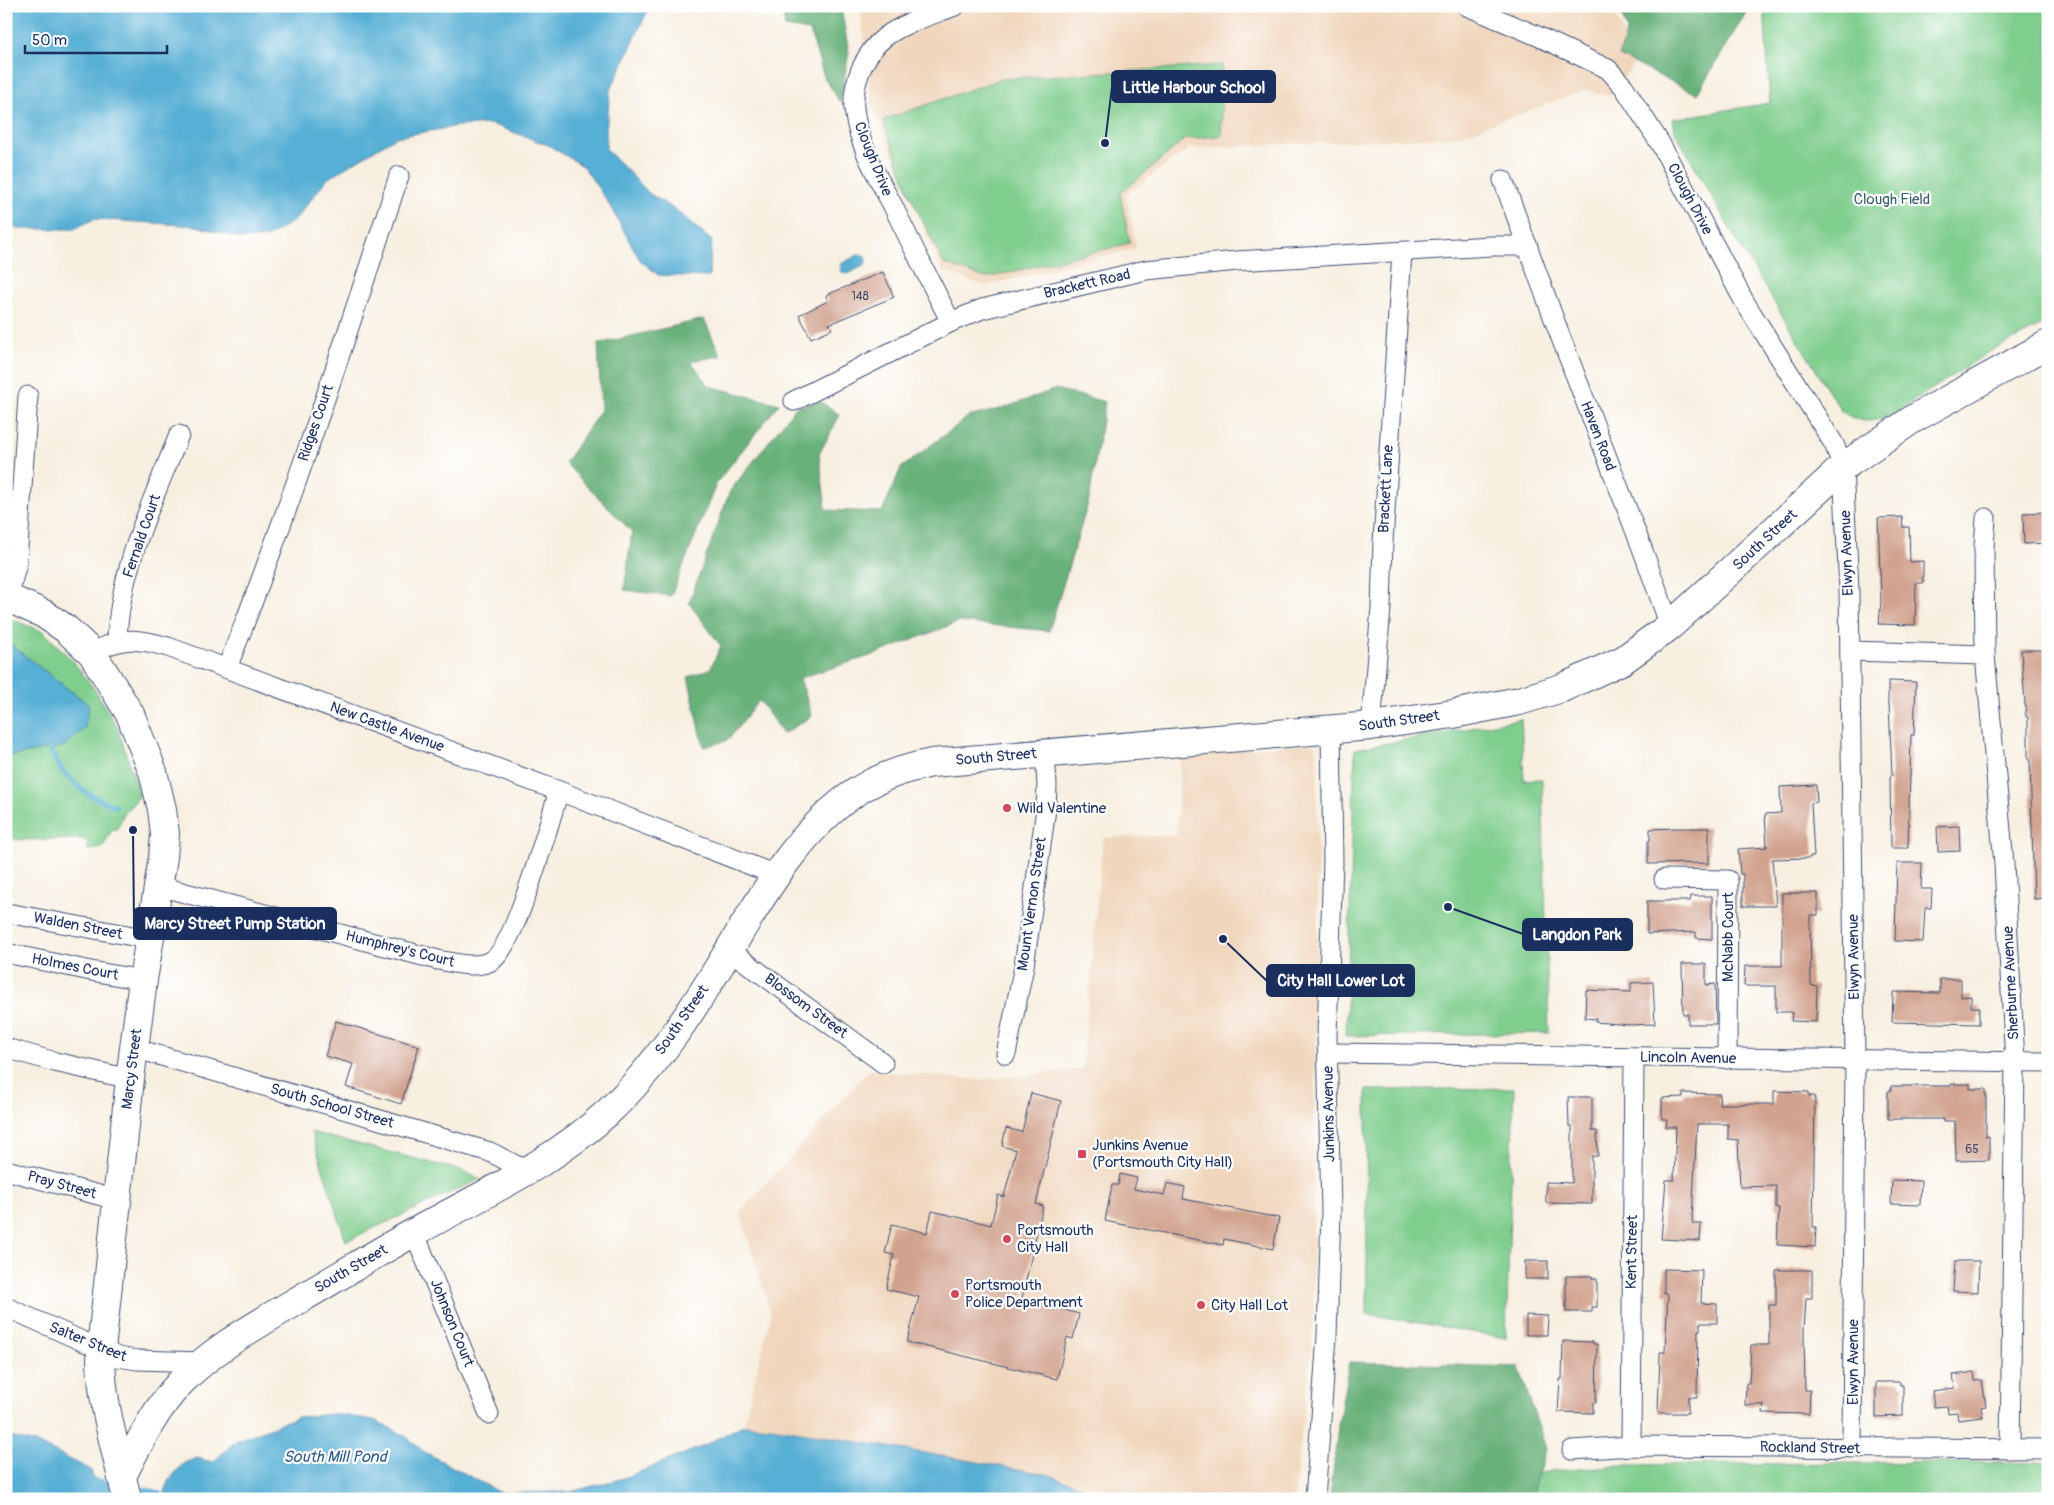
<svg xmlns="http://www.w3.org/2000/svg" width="2054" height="1505" font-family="Pangolin,sans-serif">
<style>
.built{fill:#f0d6bc}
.green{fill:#80ce8e;stroke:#4e7e76}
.forest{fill:#68b179;stroke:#42706c}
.water{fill:#57afd4;stroke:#396f99}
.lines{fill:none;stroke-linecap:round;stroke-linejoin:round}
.stream{stroke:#57afd4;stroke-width:5.5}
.canal{stroke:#57afd4;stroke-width:20}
.building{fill:#d1a28e}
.street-casing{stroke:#3c4c72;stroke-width:21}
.secondary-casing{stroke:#3c4c72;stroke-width:30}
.street{stroke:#fff;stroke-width:19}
.secondary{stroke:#fff;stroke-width:28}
.poi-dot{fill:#d1495b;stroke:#fff;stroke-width:2}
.labels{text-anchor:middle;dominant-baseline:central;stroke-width:4.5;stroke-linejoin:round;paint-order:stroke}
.number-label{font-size:12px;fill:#484c6a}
.street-label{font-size:15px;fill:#1b2f5e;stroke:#fff}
.park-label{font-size:15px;fill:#395f6c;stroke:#fff}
.poi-label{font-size:15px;fill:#1b2f5e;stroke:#fff;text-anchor:start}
.water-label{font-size:16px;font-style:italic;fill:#305c87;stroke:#fff}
.leader{fill:none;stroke:#1b2f5e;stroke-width:2}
.callout-dot{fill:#1b2f5e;stroke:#fff;stroke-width:2}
.callout{fill:#1b2f5e;stroke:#1b2f5e;stroke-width:2}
.callout-label{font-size:16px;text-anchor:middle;font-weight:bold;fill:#fff}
</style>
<rect width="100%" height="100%" fill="#fff"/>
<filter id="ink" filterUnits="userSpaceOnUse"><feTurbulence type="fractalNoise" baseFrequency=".02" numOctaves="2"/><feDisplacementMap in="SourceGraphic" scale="10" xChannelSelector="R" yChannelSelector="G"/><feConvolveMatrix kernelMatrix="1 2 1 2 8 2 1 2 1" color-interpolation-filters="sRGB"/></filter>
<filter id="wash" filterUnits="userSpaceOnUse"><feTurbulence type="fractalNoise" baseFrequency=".0096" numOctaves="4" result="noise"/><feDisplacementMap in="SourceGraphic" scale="20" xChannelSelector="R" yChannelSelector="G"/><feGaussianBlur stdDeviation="1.12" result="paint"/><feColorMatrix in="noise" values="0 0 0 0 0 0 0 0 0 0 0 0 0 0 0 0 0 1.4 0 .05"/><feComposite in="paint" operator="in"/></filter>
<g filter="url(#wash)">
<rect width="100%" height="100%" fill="#f7efe0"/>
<g class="built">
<path d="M860 6H1611L1636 61 1610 96 1586 90 1456 137 1189 148 1126 195 1136 248 985 286 942 271 871 103Z"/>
<path d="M1313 743 1317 758 1318 907 1314 1126 1313 1335 1294 1499H1116L1047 1474 771 1427 743 1425 771 1314 740 1212 869 1070 977 1080 1082 1070 1103 838 1176 835 1181 754Z"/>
</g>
<g class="green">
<path d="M1764 6H2048V322L1989 352 1889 417C1868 423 1859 423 1841 411L1741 248 1674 130 1672 119 1770 103Z"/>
<path d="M1222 65 1221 136 1185 139 1120 194 1130 243 986 278 944 264 910 195 883 120 1001 79Z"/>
<path d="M6 617 44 632 73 661 97 693 118 729 140 796 124 813 117 829 112 830 102 848 88 850 87 842 83 839 25 840 6 838V757L64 746 89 705 6 641Z"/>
<path d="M1521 719 1524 780 1542 779 1549 1033 1346 1036 1355 749Z"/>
<path d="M1514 1088 1506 1338 1367 1314 1366 1090Z"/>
<path d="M311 1132 463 1171 480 1179 346 1241Z"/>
<path d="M1989 1462 2048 1463V1499H1519L1531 1496 1538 1473 1620 1465Z"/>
</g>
<g class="forest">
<path d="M782 6H849L842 14 849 52 840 102 824 77 810 31 785 27Z"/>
<path d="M1618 6H1750L1697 94 1619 56 1627 30Z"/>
<path d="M704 319 721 356 691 361 709 386 779 404 717 482 671 596 624 590 632 532 565 463 601 410 598 344Z"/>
<path d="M1056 389 1105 402 1089 500 1049 631 959 622 873 655 800 678 812 716 783 734 759 700 728 740 704 747 688 677 710 669 721 646 689 603 730 491 796 407 820 401 840 415 819 454 826 510 882 512 901 468 968 417 1004 408Z"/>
<path d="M1349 1362 1519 1367 1546 1449 1531 1496 1519 1499H1330L1338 1426Z"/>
</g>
<g class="water">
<path d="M6 6H650L610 91 606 131V149L650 194 677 211 712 241 709 277 658 275 640 260 607 201 583 166 548 145 491 124 458 126 396 137 327 179 295 220 268 237 243 239 196 226 94 219 74 229H20L6 224Z"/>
<path d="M860 254 867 257 865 265 848 274 840 271 841 264Z"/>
<path d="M6 641 89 705 85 728 64 746 6 757Z"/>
<path d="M335 1414 374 1420 404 1435 423 1451 501 1493 570 1492 624 1478 699 1448 743 1425 771 1427 1047 1474 1116 1499H163L168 1481 184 1463 197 1458 213 1462 236 1441 297 1417Z"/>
<path d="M6 1436 39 1444 91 1470 99 1499H6Z"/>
</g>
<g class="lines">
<path class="stream" d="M50 749C64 779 83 795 115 806"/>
<path class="canal" d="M95 1488 154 1499"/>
</g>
<g id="blocks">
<g class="building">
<path d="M883 272 894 297 829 324 832 329 811 338 799 315 828 301 826 295Z"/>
<path d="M2048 512V543L2024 544 2023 513Z"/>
<path d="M1902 517 1903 527H1909L1910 562 1923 561V583H1916L1915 625 1879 624 1881 601 1878 518Z"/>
<path d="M2021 650H2048V898L2034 899 2030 760H2028V717H2026Z"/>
<path d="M1888 681 1916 682 1914 735H1911L1908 848H1891L1890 776H1892L1889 704H1888Z"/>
<path d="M1816 785 1817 802 1811 803 1814 856H1810V858L1772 859 1776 906H1743V874H1740L1738 849 1767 847 1765 814 1781 813 1780 787Z"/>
<path d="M1959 826 1960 851 1938 852 1937 827Z"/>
<path d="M1676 828H1709V863L1648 864V841H1650V829Z"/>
<path d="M1897 863H1922L1921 889H1932L1931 908H1925L1923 942 1895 941Z"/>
<path d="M1782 893H1818V915H1810L1811 985 1817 986 1816 1022 1791 1021 1792 1012H1776V986H1744L1745 966H1782Z"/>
<path d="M1691 896H1712V939L1696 938V932L1647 934V901H1690Z"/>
<path d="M1682 964H1706V985L1715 984 1716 1024H1688V1014H1683Z"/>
<path d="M1940 979H1961V997L1971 996V1007H1979V1024L1892 1022 1893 992 1940 993Z"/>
<path d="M1653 982 1655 1024 1630 1025 1595 1022 1596 1019 1585 1018 1586 990 1631 992V983Z"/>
<path d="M336 1021 419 1046 401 1104 346 1087 353 1064 325 1056Z"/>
<path d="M1951 1084H1970V1089H1986V1137L1989 1136V1160L1956 1161 1955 1121H1943V1119H1888V1091H1891V1086H1951Z"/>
<path d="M1774 1091 1809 1092V1096H1815L1813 1227H1816L1815 1247 1777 1245 1779 1208H1776V1186L1740 1187 1738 1140 1728 1139V1124H1697L1692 1219 1693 1224H1701L1700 1241 1661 1239 1666 1180H1674L1676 1127H1666L1667 1119H1662V1098L1683 1097V1093L1720 1094 1719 1104H1774Z"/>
<path d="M1031 1093 1061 1101 1036 1204 1043 1206 1022 1298 1079 1314 1073 1339 1067 1337 1057 1379 907 1342 919 1297 886 1289 894 1255 885 1253 892 1224 927 1233 932 1211 991 1225 998 1195 1004 1197 1016 1150 1002 1146 1006 1128 1022 1132Z"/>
<path d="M1568 1097H1592V1131H1597L1598 1156H1592V1204L1546 1203V1182L1572 1183V1126H1569Z"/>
<path d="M1120 1174 1137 1178 1134 1189 1164 1195 1167 1183 1185 1187 1183 1199 1279 1218 1273 1249 1224 1239 1223 1245 1105 1221 1112 1185H1118Z"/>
<path d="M1892 1180 1921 1181 1920 1205 1891 1204Z"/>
<rect x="1525" y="1261" width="23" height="18"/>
<path d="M1955 1261H1979L1978 1292 1953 1291Z"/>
<path d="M1664 1269 1702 1270 1701 1303 1717 1304V1323H1700V1330H1698L1697 1397H1688V1413H1658L1660 1352H1665L1668 1294H1664Z"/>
<path d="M1776 1270H1812V1298H1806L1804 1331 1805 1390H1810L1809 1414 1763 1413 1764 1405H1745L1746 1383H1749L1751 1345H1769V1305H1776Z"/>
<path d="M1566 1276H1592V1279H1597V1307H1592V1312H1566Z"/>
<path d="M1526 1315 1548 1316 1547 1335H1526Z"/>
<path d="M1563 1341 1593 1342V1344H1597L1596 1403H1593V1413L1558 1412 1560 1379H1562Z"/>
<path d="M1974 1372 1975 1381 1982 1380 1986 1406 1981 1407 1983 1417 1958 1420 1957 1412 1948 1413 1947 1406 1934 1407 1932 1391 1955 1388 1953 1375Z"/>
<path d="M1876 1382H1900V1385H1903V1416L1876 1417Z"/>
</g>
</g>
</g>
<g filter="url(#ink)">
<use href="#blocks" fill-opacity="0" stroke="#3c4c72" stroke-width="1"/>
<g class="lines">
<defs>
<g id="street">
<path d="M1467 6 1533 34 1608 69 1624 87 1660 143 1744 301 1834 444 1843 467 1849 590 1855 1059 1852 1448"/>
<path d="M1503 180 1561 338 1642 548 1670 626"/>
<path d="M951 322C931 284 912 245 893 206 877 176 857 142 854 108 852 83 865 52 885 37 905 22 932 15 955 6"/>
<path d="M794 401 951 322 982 309 1146 270 1237 261 1491 246H1528"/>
<path d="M8 597 17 563 28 396"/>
<path d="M117 641C119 570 153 500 179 435"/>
<path d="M1850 651 1985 655 2004 864 2015 1062 2010 1449"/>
<path d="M92 653C122 636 137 638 168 647L559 791 776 875"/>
<path d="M1985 655 1984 547 1986 518"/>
<path d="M227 668C291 507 345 340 399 176"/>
<path d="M1371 726 1381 608 1383 542 1402 252"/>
<path d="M1664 879 1728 880 1727 1059"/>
<path d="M159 886 438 960C455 963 475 969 491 961 515 949 549 822 559 791"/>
<path d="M7 913 149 939"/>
<path d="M729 950 883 1063"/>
<path d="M6 953 91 971 143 980"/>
<path d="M6 1048 55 1062 130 1079"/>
<path d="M134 1048 490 1152 527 1171"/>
<path d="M1328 1053 2048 1062"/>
<path d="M1006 1054 1024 966 1046 809 1047 785 1045 753"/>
<path d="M6 1170 117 1200"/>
<path d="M414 1232 489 1414"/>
<path d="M6 1307 118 1357 137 1360 203 1362"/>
<path d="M1631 1446 1634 1058"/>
<path d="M1572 1450 1631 1446 2048 1449"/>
<path d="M1315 1499 1327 1336 1331 1212 1327 1035 1333 862 1331 730"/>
</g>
<g id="secondary">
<path d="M6 597 44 614 66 629 92 653 130 714 153 772 162 809 165 834 163 857 143 980 130 1079 101 1350C100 1401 116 1449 127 1499"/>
<path d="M122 1476C139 1443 155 1409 181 1382 213 1349 255 1326 295 1302 335 1279 374 1254 415 1232 481 1195 552 1164 608 1112 657 1066 696 1005 731 947 763 894 796 837 846 799 872 779 901 769 932 763L1371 726 1453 714 1519 701 1562 688 1623 660 1670 626 1843 467 1913 419 2048 344"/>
</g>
</defs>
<use href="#street" class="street-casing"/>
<use href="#secondary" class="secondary-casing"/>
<use href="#street" class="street"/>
<use href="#secondary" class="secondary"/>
</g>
</g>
<g class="poi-dot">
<circle cx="1007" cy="808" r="5"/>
<rect x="1077" y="1149" width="10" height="10" rx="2.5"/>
<circle cx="1007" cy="1239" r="5"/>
<circle cx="955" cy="1294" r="5"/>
<circle cx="1201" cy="1305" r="5"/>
</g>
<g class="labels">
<g class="number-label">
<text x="860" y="296">148</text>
<text x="1972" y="1149">65</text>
</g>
<g class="street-label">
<text transform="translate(873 159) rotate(68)">Clough Drive</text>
<text transform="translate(1690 199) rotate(62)">Clough Drive</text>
<text transform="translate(1087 284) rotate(-13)">Brackett Road</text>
<text transform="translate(316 423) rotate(-71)">Ridges Court</text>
<text transform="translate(1598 436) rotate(69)">Haven Road</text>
<text transform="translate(1386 489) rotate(-87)">Brackett Lane</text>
<text transform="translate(142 536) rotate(-71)">Fernald Court</text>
<text transform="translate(1765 540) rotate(-43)">South Street</text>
<text transform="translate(1847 553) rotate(-92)">Elwyn Avenue</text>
<text transform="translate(1399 721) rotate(-8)">South Street</text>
<text transform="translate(387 727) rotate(20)">New Castle Avenue</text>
<text transform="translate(996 757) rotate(-5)">South Street</text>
<text transform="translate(1032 904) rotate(-82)">Mount Vernon Street</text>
<text transform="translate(78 926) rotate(11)">Walden Street</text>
<text transform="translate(1728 937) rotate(-90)">McNabb Court</text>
<text transform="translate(400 949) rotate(14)">Humphrey's Court</text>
<text transform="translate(1854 957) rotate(-91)">Elwyn Avenue</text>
<text transform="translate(75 967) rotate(11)">Holmes Court</text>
<text transform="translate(2011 983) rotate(-93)">Sherburne Avenue</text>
<text transform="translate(806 1006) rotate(36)">Blossom Street</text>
<text transform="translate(682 1020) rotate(-55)">South Street</text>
<text transform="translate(1688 1058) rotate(1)">Lincoln Avenue</text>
<text transform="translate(132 1069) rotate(-83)">Marcy Street</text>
<text transform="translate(332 1106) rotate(16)">South School Street</text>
<text transform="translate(1329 1114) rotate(-91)">Junkins Avenue</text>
<text transform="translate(62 1185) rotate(15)">Pray Street</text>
<text transform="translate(1632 1252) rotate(-89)">Kent Street</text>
<text transform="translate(351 1269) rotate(-30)">South Street</text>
<text transform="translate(452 1323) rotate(68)">Johnson Court</text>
<text transform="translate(88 1342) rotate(22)">Salter Street</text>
<text transform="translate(1853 1362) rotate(-90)">Elwyn Avenue</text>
<text transform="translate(1810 1448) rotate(1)">Rockland Street</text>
</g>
<g class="park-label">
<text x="1892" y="199">Clough Field</text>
</g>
<g class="poi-label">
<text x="1017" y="808">Wild Valentine</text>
<text x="1092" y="1145">Junkins Avenue<tspan x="1092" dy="17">(Portsmouth City Hall)</tspan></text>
<text x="1017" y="1230">Portsmouth<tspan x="1017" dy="17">City Hall</tspan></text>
<text x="965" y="1285">Portsmouth<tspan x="965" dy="17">Police Department</tspan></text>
<text x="1211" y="1305">City Hall Lot</text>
</g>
<g class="water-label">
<text x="335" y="1457">South Mill Pond</text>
</g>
</g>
<path class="leader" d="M1105 143L1112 87M133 830L134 923M1448 907L1523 934M1223 939L1267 981"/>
<g class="callout-dot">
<circle cx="1105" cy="143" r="5"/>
<circle cx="133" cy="830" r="5"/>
<circle cx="1448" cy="907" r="5"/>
<circle cx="1223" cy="939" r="5"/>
</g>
<g class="callout">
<rect x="1112" y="71" width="163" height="31" rx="5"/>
<rect x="134" y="908" width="202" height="31" rx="5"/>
<rect x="1523" y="919" width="109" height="31" rx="5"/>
<rect x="1267" y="965" width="147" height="31" rx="5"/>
</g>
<g class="callout-label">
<text x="1194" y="93">Little Harbour School</text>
<text x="235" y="929">Marcy Street Pump Station</text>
<text x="1577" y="940">Langdon Park</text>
<text x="1341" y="986">City Hall Lower Lot</text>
</g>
<rect width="2054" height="1505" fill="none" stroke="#fff" stroke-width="25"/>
<path d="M25 45v8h142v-8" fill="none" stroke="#1b2f5e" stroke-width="2.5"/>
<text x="32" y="45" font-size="15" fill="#1b2f5e" stroke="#ffffff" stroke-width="4" paint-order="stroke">50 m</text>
</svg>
